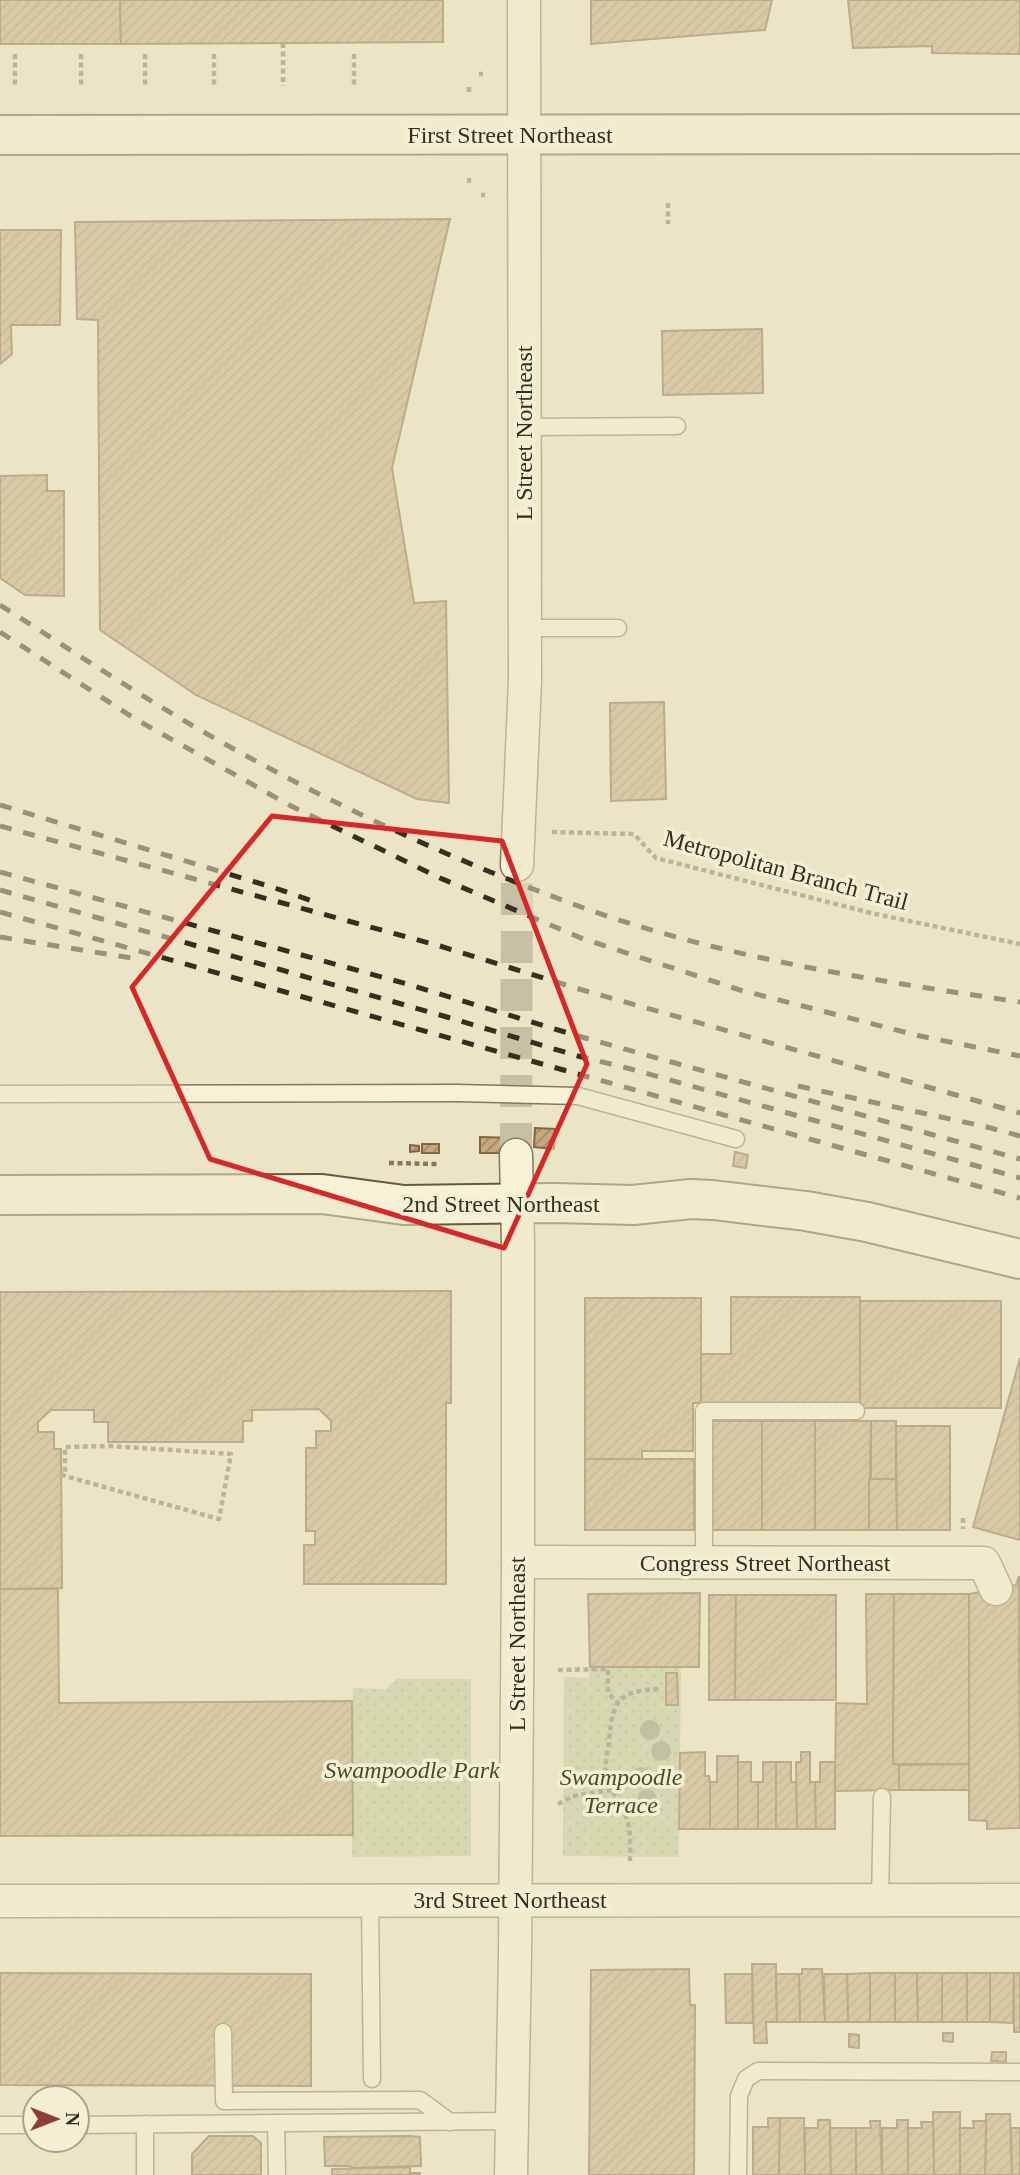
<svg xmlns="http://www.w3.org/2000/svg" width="1020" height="2175" font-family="Georgia,serif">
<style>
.park{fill:url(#park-dots)}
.building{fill:url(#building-hatch);stroke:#826644;stroke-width:2}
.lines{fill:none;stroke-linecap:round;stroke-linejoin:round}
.street-tunnel{stroke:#c7c0a4;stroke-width:32;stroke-dasharray:32 16;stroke-linecap:butt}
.lane-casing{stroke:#84785d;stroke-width:19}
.street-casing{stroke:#84785d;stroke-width:35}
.secondary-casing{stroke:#665940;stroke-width:42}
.path{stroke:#84785d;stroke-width:4.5;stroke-dasharray:5 3.5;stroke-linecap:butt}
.lane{stroke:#f6f2d8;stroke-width:16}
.street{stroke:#f6f2d8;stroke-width:32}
.secondary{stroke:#f6f2d8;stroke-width:38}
.rail{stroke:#362e1f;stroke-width:5;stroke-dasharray:12 12;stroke-linecap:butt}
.lane-bridge-casing{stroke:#84785d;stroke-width:19;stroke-linecap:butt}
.lane-bridge{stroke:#f6f2d8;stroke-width:16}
.tree{fill:#8d946f}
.marked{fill:none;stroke:#d62828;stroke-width:5;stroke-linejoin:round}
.labels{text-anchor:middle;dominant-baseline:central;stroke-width:7;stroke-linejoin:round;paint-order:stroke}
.street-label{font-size:24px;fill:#362e1f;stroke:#f3efd4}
.park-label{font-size:24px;font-style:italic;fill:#405128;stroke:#f3efd4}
</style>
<defs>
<pattern id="park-dots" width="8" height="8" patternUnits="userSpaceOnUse" patternTransform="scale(1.75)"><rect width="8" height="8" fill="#bcc89a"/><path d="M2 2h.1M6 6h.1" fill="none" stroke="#a2ac84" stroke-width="1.8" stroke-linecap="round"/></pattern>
<pattern id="building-hatch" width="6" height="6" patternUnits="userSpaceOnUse" patternTransform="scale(1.75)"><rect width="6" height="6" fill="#c6a77e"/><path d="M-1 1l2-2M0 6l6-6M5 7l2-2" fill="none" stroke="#a28867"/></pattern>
</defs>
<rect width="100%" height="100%" fill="#ebe5c5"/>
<g class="park">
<path d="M590 1667 681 1668 679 1857 563 1856 564 1677 589 1678Z"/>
<path d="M396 1679H471V1856L352 1857 353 1688 386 1689Z"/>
</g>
<g class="building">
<path d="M0 0H120L121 44H0Z"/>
<path d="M120 0H443V42L121 44Z"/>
<path d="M591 0H772L765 30 591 44Z"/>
<path d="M848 0H1020V54L932 53V46L853 48Z"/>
<path d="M450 219 392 468 414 603 446 601 449 803 417 799 196 695 100 630 98 320 77 319 75 222Z"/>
<path d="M0 230H61L60 325H11L12 354 0 364Z"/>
<path d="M762 329 763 393 663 395 662 331Z"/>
<path d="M47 475V491H64V596L25 595 0 578V476Z"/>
<path d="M664 702 666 799 611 801 610 703Z"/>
<path d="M535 1128 555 1129 554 1149 534 1147Z"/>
<path d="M480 1137 515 1138 514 1153H480Z"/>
<rect x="422" y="1144" width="17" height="9"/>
<path d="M410 1145 419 1146V1151L410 1152Z"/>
<path d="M735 1152 748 1155 746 1168 733 1166Z"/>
<path d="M451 1291V1403H446V1584H304V1545H315V1531H306V1448H316V1431H331V1421L319 1409 252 1410V1421H243V1442H108V1422H94V1410H51L38 1422V1432H54V1449H61L62 1588 0 1589V1292Z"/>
<path d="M731 1297H860V1403H701V1354H731Z"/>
<path d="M585 1298H701V1403H693V1451H642V1459H585Z"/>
<rect x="860" y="1301" width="141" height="107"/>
<path d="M1020 1358V1540L973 1527Z"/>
<rect x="709" y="1421" width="53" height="109"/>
<rect x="762" y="1421" width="53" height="109"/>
<path d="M815 1421H871L869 1530H815Z"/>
<rect x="871" y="1421" width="25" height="58"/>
<path d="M896 1426H950V1530H897Z"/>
<rect x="585" y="1459" width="109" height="71"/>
<path d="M869 1479H896L897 1530H869Z"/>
<path d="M1019 1576 1020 1828 987 1829V1821L969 1820V1594L1016 1585Z"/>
<path d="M0 1589H58L59 1703 352 1701 353 1835 0 1836Z"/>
<path d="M700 1593 699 1667H590L588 1594Z"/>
<path d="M866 1594H894L893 1764 899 1765V1790L835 1791 836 1703 867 1704Z"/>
<path d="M894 1594H969V1764H893Z"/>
<path d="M709 1595H736L735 1700H709Z"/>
<path d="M736 1595H836V1700H735Z"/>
<path d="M666 1673H677L678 1705H666Z"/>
<path d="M705 1752V1776H709L710 1782V1829H679L680 1753Z"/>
<path d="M801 1752H810V1782H815L816 1829H797L796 1762H801Z"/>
<path d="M717 1756H738V1829H710V1782H717Z"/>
<path d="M738 1762H751V1782H758V1829H738Z"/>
<path d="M763 1762H776V1829H758V1782H763Z"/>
<path d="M776 1762H791V1782H796L797 1829H776Z"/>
<path d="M820 1762H835V1829H816L815 1782H820Z"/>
<path d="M969 1764V1790H899V1765Z"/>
<path d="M752 1964H776L777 2022H766L767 2043H754Z"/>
<path d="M689 1969 690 2005H695L694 2175H589L591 1970Z"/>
<path d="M802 1969H822L825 2022H800L799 1974H802Z"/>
<path d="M0 1973 311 1974V2086L0 2085Z"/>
<path d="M870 1973V2022H848L847 1974Z"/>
<rect x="870" y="1973" width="25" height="49"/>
<path d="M895 1973H917L918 2022H895Z"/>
<path d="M917 1973H942V2022H918Z"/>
<rect x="942" y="1973" width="25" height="49"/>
<rect x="967" y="1973" width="23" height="49"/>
<path d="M990 1973H1014L1013 2023 990 2022Z"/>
<rect x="1014" y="1973" width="6" height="59"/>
<path d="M725 1974H752L753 2023H726Z"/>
<path d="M776 1974H799L800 2022H777Z"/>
<path d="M824 1974H847L848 2022H825Z"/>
<path d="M943 2033H953V2042L943 2041Z"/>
<path d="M849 2034 859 2035V2048L849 2047Z"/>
<path d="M992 2052H1006V2062L991 2061Z"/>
<path d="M933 2112H960V2175H934Z"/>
<path d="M986 2114H1010L1012 2175H985Z"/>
<path d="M768 2118H780L779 2175H753V2127H768Z"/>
<path d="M780 2118H804L805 2175H779Z"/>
<path d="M818 2120H830L831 2175H805V2128H818Z"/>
<path d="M897 2120H908V2175H882V2128H897Z"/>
<path d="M870 2121H880L882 2175H856V2128H871Z"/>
<path d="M973 2121H986L985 2175H960V2128H974Z"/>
<path d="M921 2122H933L934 2175H908V2128H922Z"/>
<path d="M830 2128H856V2175H831Z"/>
<path d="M1011 2128H1020V2175H1012Z"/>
<path d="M209 2136H253L261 2143V2175H192V2154Z"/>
<path d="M410 2136 420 2137 421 2166 350 2168V2166H325L324 2137Z"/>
<path d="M410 2167V2173H420V2175H332V2169Z"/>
</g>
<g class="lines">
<path class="street-tunnel" d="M516 1155 517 865"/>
<defs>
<g id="lane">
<path d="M523 427 677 426"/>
<path d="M524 628H618"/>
<path d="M0 1094 457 1093"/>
<path d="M578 1096 736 1139"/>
<path d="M704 1563V1411H856"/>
<path d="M370 1900 372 2079"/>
<path d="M880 1900 882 1797"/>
<path d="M223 2032 224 2101 420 2100 450 2122"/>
<path d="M276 2123 277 2175"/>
<path d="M0 2125H35"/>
<path d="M77 2125 511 2121"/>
<path d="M145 2175V2124"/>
<path d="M738 2175 739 2096 746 2079 758 2071 1020 2072"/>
</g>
<g id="street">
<path d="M517 865 525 681 524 0"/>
<path d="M518 1562 984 1563 996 1589"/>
<path d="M0 1901 1020 1900"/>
<path d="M511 2175 515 1955 518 1562V1244L516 1155"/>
</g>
<g id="secondary">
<path d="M0 135 1020 134"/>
<path d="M0 1195 322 1194 404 1205 555 1203 633 1205 691 1199 713 1200 806 1211 867 1222 1020 1259"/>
</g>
</defs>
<use href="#lane" class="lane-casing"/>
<use href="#street" class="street-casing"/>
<use href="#secondary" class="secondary-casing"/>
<g class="path">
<path d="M283 43V86"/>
<path d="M15 54V86"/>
<path d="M81 54V86"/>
<path d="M145 54V86"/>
<path d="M214 54V86"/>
<path d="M354 54V87"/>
<path d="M479 74H483"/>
<path d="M469 87V92"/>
<path d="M469 178V183"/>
<path d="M481 195H485"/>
<path d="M668 203V224"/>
<path d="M552 832 634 834 656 858 871 913 1020 944"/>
<path d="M389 1163 437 1164"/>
<path d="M61 1474 65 1476 219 1519 231 1454 111 1446 65 1447V1476"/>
<path d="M963 1518V1529"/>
<path d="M558 1670 608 1669V1693L618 1703"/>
<path d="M558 1804 573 1796 611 1790"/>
<path d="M630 1861C630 1849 631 1835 628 1823 624 1805 610 1793 606 1774 604 1764 608 1752 609 1742 612 1702 618 1690 660 1689"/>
</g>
<use href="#lane" class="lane"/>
<use href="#street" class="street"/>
<use href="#secondary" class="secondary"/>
<g class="rail">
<path d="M0 605C77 654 152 704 232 748 344 810 460 863 581 907 722 958 872 980 1020 1002"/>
<path d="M0 632 137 720 291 806 440 878 581 938 740 990 920 1036 1020 1056"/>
<path d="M0 805 275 888 315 902"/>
<path d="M0 826 440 946 579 989 1020 1113"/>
<path d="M0 872 407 984 578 1036 1020 1159"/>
<path d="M0 890 440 1015 578 1056 627 1068 1020 1178"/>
<path d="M0 912 1020 1198"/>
<path d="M0 937 138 959"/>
<path d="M798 1086 987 1127 1020 1136"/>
</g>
<defs>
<path id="lane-bridge" d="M457 1093 578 1096"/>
</defs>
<use href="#lane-bridge" class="lane-bridge-casing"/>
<use href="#lane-bridge" class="lane-bridge"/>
</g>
<g class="tree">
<circle cx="650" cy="1730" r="10"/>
<circle cx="661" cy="1751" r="10"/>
<circle cx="641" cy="1777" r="10"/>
<circle cx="647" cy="1799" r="10"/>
</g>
<path d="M0 0H1020V2175H0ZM272 816 502 841 587 1064 504 1248 210 1159 132 987Z" fill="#ebe5c5" fill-opacity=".55" fill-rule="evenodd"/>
<path class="marked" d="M272 816 502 841 587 1064 504 1248 210 1159 132 987Z"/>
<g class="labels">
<g class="street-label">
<text x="510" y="135">First Street Northeast</text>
<text transform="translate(524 433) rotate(-90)">L Street Northeast</text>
<text transform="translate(786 870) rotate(15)">Metropolitan Branch Trail</text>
<text x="501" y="1204">2nd Street Northeast</text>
<text x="765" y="1563">Congress Street Northeast</text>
<text transform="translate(517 1644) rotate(-90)">L Street Northeast</text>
<text x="510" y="1900">3rd Street Northeast</text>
</g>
<g class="park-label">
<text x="412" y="1770">Swampoodle Park</text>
<text x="621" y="1777">Swampoodle<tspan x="621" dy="28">Terrace</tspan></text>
</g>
</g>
<g transform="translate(56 2119) rotate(90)"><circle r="33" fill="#f3efd4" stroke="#a7a28c" stroke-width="2"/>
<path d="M0-5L12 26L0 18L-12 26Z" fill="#8f3f31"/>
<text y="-10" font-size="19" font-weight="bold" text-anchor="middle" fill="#362e1f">N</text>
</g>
</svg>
